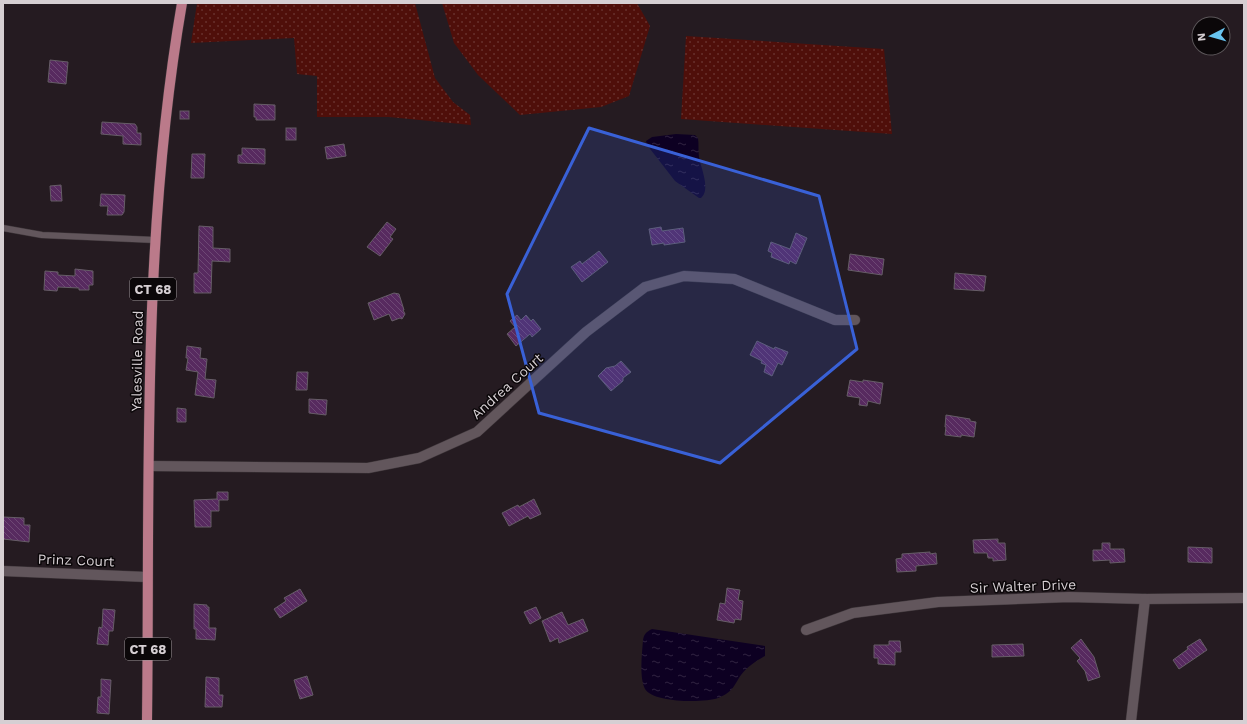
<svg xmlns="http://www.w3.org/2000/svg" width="1247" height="724" font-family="'Work Sans',sans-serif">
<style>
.grass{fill:url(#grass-dots)}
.water{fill:url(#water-ripples)}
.building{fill:url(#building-back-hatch);stroke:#665d67}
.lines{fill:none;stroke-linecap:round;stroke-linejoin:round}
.service-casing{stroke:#3e363a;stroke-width:7}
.minor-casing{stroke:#3e363a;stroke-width:11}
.primary-casing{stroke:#3e363a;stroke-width:11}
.service{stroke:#62565c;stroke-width:6}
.minor{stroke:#62565c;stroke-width:10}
.primary{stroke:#bb7a8a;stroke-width:10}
.marked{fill:#3961d7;fill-opacity:0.2;stroke:#3961d7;stroke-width:3;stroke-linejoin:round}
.labels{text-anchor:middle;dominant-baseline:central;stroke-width:3;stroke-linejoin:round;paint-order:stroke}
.shield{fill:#0b0709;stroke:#999396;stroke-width:1}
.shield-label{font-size:13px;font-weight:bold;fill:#d6cfd3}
.street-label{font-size:14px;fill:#d6cfd3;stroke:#0b0709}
</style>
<defs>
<pattern id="grass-dots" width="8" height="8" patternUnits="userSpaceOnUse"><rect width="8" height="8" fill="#4f0f0a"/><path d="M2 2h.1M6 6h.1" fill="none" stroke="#68312d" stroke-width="1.8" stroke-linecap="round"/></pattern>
<pattern id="water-ripples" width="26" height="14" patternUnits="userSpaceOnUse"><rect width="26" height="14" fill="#0d0022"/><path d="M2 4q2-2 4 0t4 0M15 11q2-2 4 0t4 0" fill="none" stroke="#302441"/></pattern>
<pattern id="building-back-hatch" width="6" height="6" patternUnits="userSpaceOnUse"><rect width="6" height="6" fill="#572a5f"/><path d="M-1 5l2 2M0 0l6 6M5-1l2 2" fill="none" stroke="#6e4875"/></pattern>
</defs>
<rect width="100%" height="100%" fill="#251b21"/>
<g class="grass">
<path d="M197 3H415L435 78 453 102 470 115 471 125 389 117H317V76L297 74 294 38 191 43Z"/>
<path d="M442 3H637L650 26 629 96 601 107 520 115 478 75 454 43Z"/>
<path d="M686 36 884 49 892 134 681 119Z"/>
</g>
<g class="water">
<path d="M676 134 695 135 698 138C699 144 698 151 699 157 701 168 711 190 701 198H699L675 181 647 145 646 141 652 137Z"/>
<path d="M652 629 765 646V656C756 661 747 667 741 675 736 682 734 689 726 694 724 695 721 697 718 698 705 703 653 703 645 689 639 677 642 654 643 640 644 634 646 632 652 629Z"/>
</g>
<g class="building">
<path d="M50 60 68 62 66 84 48 82Z"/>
<path d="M254 104 275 105V120H256V117H254Z"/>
<rect x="180" y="111" width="9" height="8"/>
<path d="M102 122 135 124 137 127V133H141V145L123 144V136L101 134Z"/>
<rect x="286" y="128" width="10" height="12"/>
<path d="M344 144 346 156 327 159 325 147Z"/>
<path d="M242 148 265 149V164L238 163V155H242Z"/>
<path d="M192 154H205L204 178H191Z"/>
<path d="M61 185 62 201H51L50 186Z"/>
<path d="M101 194 125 195 124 212 122 215H107L108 206H100Z"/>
<path d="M387 222 396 229 390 237 393 239 380 256 367 247Z"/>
<path d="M199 226 213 227V248L230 249V262L212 261 211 293H194V273H198Z"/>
<path d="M661 227 662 231 683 228 685 242 664 245V243L652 245 649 229Z"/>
<path d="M796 233 807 238 796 264 790 261 789 264 771 257 772 253 768 251 771 242 790 249Z"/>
<path d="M599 251 608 262 582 282 571 267 580 261 582 264Z"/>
<path d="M850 254 884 259 882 275 848 270Z"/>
<path d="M75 269 93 271V285H89V290H79V288L58 287 57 291 44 290 45 271 58 272V275L75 276Z"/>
<path d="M955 273 986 276 984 291 954 289Z"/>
<path d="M394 293 399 294 404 310H403L405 314 402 319 400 318 392 321 389 314 374 320 368 303Z"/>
<path d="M517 315 521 320 526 315 531 321 533 319 541 329 532 337 530 334 516 346 507 334 515 327 510 321Z"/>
<path d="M757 341 774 349 775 347 788 352 782 365 778 363 772 376 764 372 766 365 761 363 762 361 750 355Z"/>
<path d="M187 346 201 348 200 358 207 359 205 379 216 380 214 398 195 395 198 372 186 370 188 358H186Z"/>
<path d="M621 361 631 372 623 378V381L611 391 598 376 606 368 615 366Z"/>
<path d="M297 372H308L307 390H296Z"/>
<path d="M850 380 863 382V380L883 383 880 404 868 401 867 406 859 405 860 398 847 396Z"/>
<path d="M309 399 327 400 326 415 309 413Z"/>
<path d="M177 408 186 409V422H177Z"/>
<path d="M946 415 970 419V421L976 422 974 437 961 435V437L945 435 946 427H945Z"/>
<path d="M217 492H228V500H219V511H211V527H195L194 500 217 499Z"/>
<path d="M534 499 541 514 530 519 528 516 509 526 502 513 518 505 519 507Z"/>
<path d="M3 517 24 518V525H30L29 542 3 539Z"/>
<path d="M998 539V543H1005L1006 560 993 561V558H988L987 553H974L973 540Z"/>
<path d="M1102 543H1110V549H1124L1125 562 1110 563V560L1093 561V550H1102Z"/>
<path d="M1188 547 1212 548V563L1188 562Z"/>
<path d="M930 552V554L936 553 937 564 916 566V571L897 572 896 559 902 558V554Z"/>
<path d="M727 588 740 590 738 600 743 601 741 620 735 619 734 623 717 620 720 603 725 604Z"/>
<path d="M300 589 307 601 280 618 274 609 286 601 284 598Z"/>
<path d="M194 604 207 605V607H209V628H216L215 640 196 639V629H194Z"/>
<path d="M536 607 541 618 530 624 524 612Z"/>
<path d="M103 609 115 610 113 631H109L108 645 97 644 99 627 102 628Z"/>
<path d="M562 612 568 625 583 619 588 631 559 643 558 638 550 642 542 621Z"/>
<path d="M1081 639 1094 657 1100 677 1088 681 1085 671 1077 661 1080 658 1071 648Z"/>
<path d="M1200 639 1207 650 1179 669 1173 660 1188 649 1187 647Z"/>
<path d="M889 641H900L901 652H895V665L878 664V658H874V645H889Z"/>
<path d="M1023 644 1024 656 992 657V645Z"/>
<path d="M307 676 313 695 300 699 294 680Z"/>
<path d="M206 677 219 678V695H223L222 707H205Z"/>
<path d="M101 679 111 680 109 714 97 713 98 697H101Z"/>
</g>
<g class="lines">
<defs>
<path id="service" d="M3 228 42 235 155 240"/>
<g id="minor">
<path d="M149 466 368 468 419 458 477 432 586 332 645 287 684 276 734 279 835 320H855"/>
<path d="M3 571 147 577"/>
<path d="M806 630 853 613 938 602 1069 597 1145 599 1244 598"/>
<path d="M1131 721 1145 599"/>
</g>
<path id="primary" d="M147 721C150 482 141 240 182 3"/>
</defs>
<use href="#service" class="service-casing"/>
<use href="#minor" class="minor-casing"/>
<use href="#primary" class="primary-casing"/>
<use href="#service" class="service"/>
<use href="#minor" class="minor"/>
<use href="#primary" class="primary"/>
</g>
<path class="marked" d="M589 128 819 196 857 349 720 463 539 413 507 294Z"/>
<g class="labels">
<g class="shield">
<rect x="130" y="278" width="46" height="22" rx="3"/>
<rect x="125" y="638" width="46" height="22" rx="3"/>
</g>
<g class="shield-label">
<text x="153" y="289">CT 68</text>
<text x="148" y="649">CT 68</text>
</g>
<g class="street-label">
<text transform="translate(137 361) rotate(-89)">Yalesville Road</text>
<text transform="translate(507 386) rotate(-42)">Andrea Court</text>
<text transform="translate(76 560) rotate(2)">Prinz Court</text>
<text transform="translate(1023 586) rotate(-2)">Sir Walter Drive</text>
</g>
</g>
<rect width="1247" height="724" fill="none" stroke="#d6cfd3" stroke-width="8"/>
<g transform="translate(1211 36) rotate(264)"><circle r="19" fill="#0b0709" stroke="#5c575a"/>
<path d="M0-3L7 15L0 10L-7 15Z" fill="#68c4f0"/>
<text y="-6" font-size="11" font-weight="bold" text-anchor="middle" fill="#d6cfd3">N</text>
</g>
</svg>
